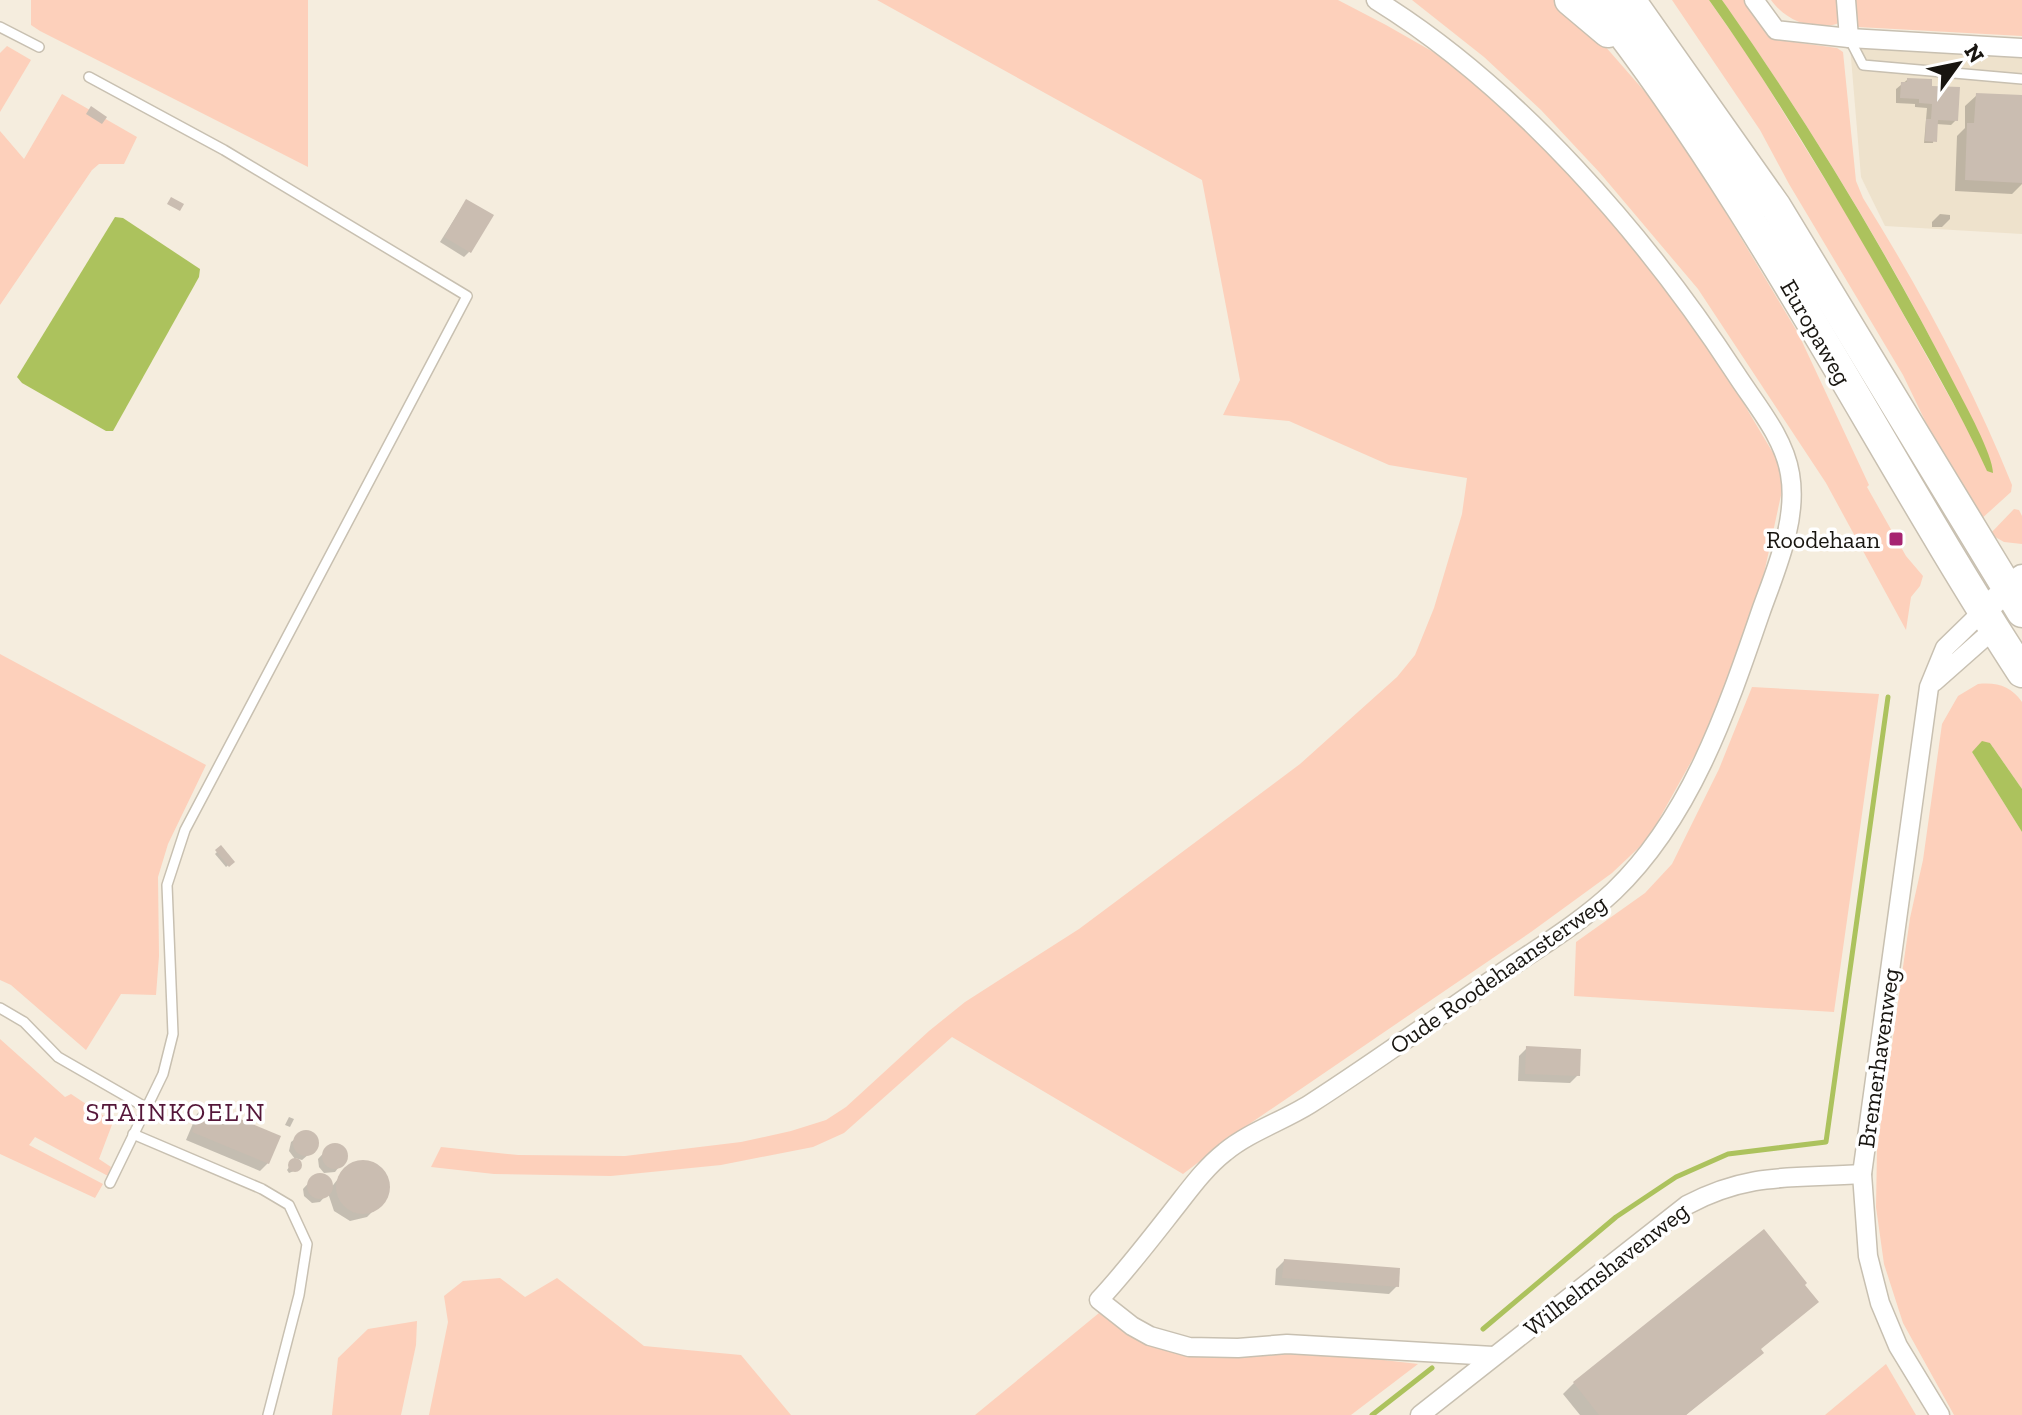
<svg xmlns="http://www.w3.org/2000/svg" width="2022" height="1415" font-family="'Zilla Slab',serif">
<style>
.built{fill:#eee2cc}
.green{fill:#fdd0bb}
.water{fill:#acc25d}
.shadow{fill:#0003}
.lines{fill:none;stroke-linecap:round;stroke-linejoin:round}
.stream{stroke:#acc25d;stroke-width:5}
.building{fill:#cabdb1}
.service-casing{stroke:#c8c0b1;stroke-width:12}
.minor-casing{stroke:#c8c0b1;stroke-width:21}
.tertiary-casing{stroke:#c8c0b1;stroke-width:27}
.trunk-casing{stroke:#c8c0b1;stroke-width:33}
.service{stroke:#fff;stroke-width:9}
.minor{stroke:#fff;stroke-width:18}
.tertiary{stroke:#fff;stroke-width:24}
.trunk{stroke:#fff;stroke-width:30}
.poi-dot{fill:#a62471;stroke:#fff;stroke-width:3}
.labels{text-anchor:middle;dominant-baseline:central;stroke-width:7;stroke-linejoin:round;paint-order:stroke}
.street-label{font-size:24px;fill:#181510;stroke:#fff}
.poi-label{font-size:24px;fill:#181510;stroke:#fff;text-anchor:end}
.neighbourhood-label{font-size:26px;letter-spacing:2px;fill:#541639;stroke:#fff}
</style>
<rect width="100%" height="100%" fill="#f5edde"/>
<path class="built" d="M1849 34 2022 45V234L1885 226 1861 177Z"/>
<g class="green">
<path d="M31 0H308V167L40 31 31 25Z"/>
<path d="M877 0H1338L1386 25 1435 53 1471 80 1528 132 1618 224 1716 357 1779 463 1783 486 1765 569 1738 659 1701 744 1648 839 1612 873 1531 932 1242 1129 1183 1174 952 1037 844 1133 813 1147 721 1165 611 1176 494 1174 431 1167 441 1147 518 1155 625 1156 741 1142 791 1131 826 1120 846 1107 929 1031 965 1002 1079 929 1300 764 1397 677 1415 655 1434 608 1462 514 1467 478 1389 465 1289 421 1223 415 1240 380 1202 180Z"/>
<path d="M1412 0H1556L1597 37 1653 101 1702 173 1798 333 1869 485 1867 487 1906 556 1923 576 1920 586 1911 597 1906 630 1826 483 1698 289 1600 173 1541 110 1484 57Z"/>
<path d="M1672 0H1709L1753 63 1855 228 1968 430 1977 432C1908 284 1816 134 1722 0H1744L1766 28 1779 40 1837 48 1843 52 1856 181 1863 198C1919 288 1973 387 2012 485L2011 492 1979 521 1942 456 1903 375 1789 184 1760 130Z"/>
<path d="M1771 0H1840L1839 23C1815 32 1786 21 1771 0Z"/>
<path d="M1855 0H2022V36L1858 27Z"/>
<path d="M7 46 31 60 0 112V53Z"/>
<path d="M62 94 137 137 124 164H99L92 170 0 305V131L24 159Z"/>
<path d="M2014 509 2019 510 2022 516V544L2004 542 1990 534Z"/>
<path d="M0 654 206 765 168 844 158 877 159 956 156 995 121 994 86 1050 11 985 0 980Z"/>
<path d="M1978 684C1997 682 2011 686 2022 702V789L1990 743 1972 752 2022 832V1415H1954L1903 1323 1884 1264 1876 1207 1877 1149 1910 918 1923 860 1942 724 1958 696Z"/>
<path d="M1752 687 1879 694 1834 1012 1574 996 1576 942 1645 893 1672 864 1719 769Z"/>
<path d="M0 1039 65 1097 71 1094 113 1122 99 1159 111 1167 108 1176 35 1137 29 1145 103 1184 95 1198 0 1154Z"/>
<path d="M500 1278 525 1297 557 1278 644 1346 741 1355 791 1415H429L448 1322 444 1296 463 1281Z"/>
<path d="M1099 1313C1139 1341 1179 1360 1229 1357 1251 1356 1274 1350 1296 1351 1337 1352 1378 1360 1418 1364L1351 1415H975Z"/>
<path d="M417 1321 416 1345 401 1415H332L338 1358 368 1329Z"/>
<path d="M1886 1364 1916 1415H1825Z"/>
</g>
<g class="water">
<path d="M1709 0H1722L1727 7C1811 127 1888 254 1955 385 1965 404 1993 455 1993 473L1987 471C1959 409 1925 353 1892 294 1835 194 1776 94 1709 0Z"/>
<path d="M115 217 123 218 200 269 199 277 113 431H106L22 383 17 377Z"/>
<path d="M1982 741 1990 743 2022 789V832L1972 752Z"/>
</g>
<g class="shadow">
<path d="M1907 80 1930 87 1956 120 1951 125 1936 124 1933 143H1924L1927 108 1915 107V104L1896 103V89Z"/>
<path d="M1977 95 2022 97V184L2012 194 1955 191 1957 136 1965 128V106Z"/>
<path d="M462 207 469 252 464 257 440 242Z"/>
<path d="M1940 214 1950 215V219L1942 227H1932V222Z"/>
<path d="M221 848 232 862 226 867 215 854Z"/>
<path d="M1527 1048 1578 1075 1570 1083 1518 1081 1519 1056Z"/>
<path d="M205 1106 268 1163 260 1171 186 1140 197 1114Z"/>
<path d="M289 1117 294 1119 290 1127 285 1125Z"/>
<path d="M304 1132 311 1133 317 1140 315 1149 302 1160 295 1158 300 1165 299 1169 289 1173 287 1170 295 1159 289 1151 291 1142Z"/>
<path d="M337 1145 345 1152 346 1158 335 1172 324 1173 319 1167 318 1159 329 1147Z"/>
<path d="M364 1163 376 1167 387 1181V1192L383 1201 367 1217 350 1221 334 1211 328 1193 320 1202 312 1203 304 1196 303 1189 314 1177 322 1175 330 1182V1189L345 1170Z"/>
<path d="M1284 1261 1397 1286 1389 1294 1275 1285 1276 1269Z"/>
<path d="M1759 1350 1686 1415H1580L1563 1394 1574 1383Z"/>
</g>
<g class="lines">
<g class="stream">
<path d="M1483 1329 1616 1217 1676 1177 1728 1154 1826 1142 1888 697"/>
<path d="M1372 1415 1432 1368"/>
</g>
</g>
<g class="building">
<path d="M1907 78 1932 79V86L1960 87 1958 121 1938 120 1937 142 1925 141 1926 119H1931L1932 104 1919 103V99L1900 98 1901 82H1907Z"/>
<path d="M1976 93 2022 95V183L1965 180 1967 123H1974Z"/>
<path d="M91 106 107 117 102 124 86 114Z"/>
<path d="M171 197 184 204 180 211 167 204Z"/>
<path d="M466 199 494 215 471 253 444 237Z"/>
<path d="M221 845 235 862 229 867 215 850Z"/>
<path d="M1526 1046 1581 1049 1580 1076 1525 1074Z"/>
<path d="M204 1104 281 1136 269 1164 192 1132Z"/>
<circle cx="306" cy="1143" r="13"/>
<circle cx="335" cy="1156" r="13"/>
<circle cx="295" cy="1165" r="7"/>
<circle cx="363" cy="1187" r="27"/>
<circle cx="320" cy="1186" r="13"/>
<path d="M1764 1229 1807 1283 1805 1285 1819 1302 1761 1349 1764 1353 1686 1415H1599L1573 1382Z"/>
<path d="M1284 1259 1400 1268 1399 1287 1282 1278Z"/>
</g>
<g class="lines">
<defs>
<g id="service">
<path d="M0 27 39 47"/>
<path d="M1849 38 1863 65 2022 79"/>
<path d="M89 77 224 150 467 296 185 830 167 885 173 1034 163 1074 110 1183"/>
<path d="M0 1008 24 1022 58 1057 145 1107"/>
<path d="M133 1134 262 1189 289 1205 307 1244 299 1295 268 1415"/>
</g>
<g id="minor">
<path d="M1376 0C1517 87 1646 236 1736 374 1756 405 1784 437 1790 474 1798 520 1776 569 1761 611 1727 710 1691 817 1614 891 1578 925 1533 951 1493 979 1432 1021 1372 1064 1310 1104 1283 1121 1249 1132 1225 1152 1206 1167 1192 1186 1178 1204 1152 1237 1127 1270 1099 1300L1132 1326 1150 1336 1189 1347 1238 1348 1287 1344 1493 1356"/>
<path d="M1754 0 1776 30 1849 38 2022 48"/>
<path d="M1846 0 1849 38"/>
<path d="M1934 682 1994 629"/>
<path d="M1420 1415 1687 1205C1751 1171 1795 1179 1862 1174"/>
<path d="M1940 1415 1898 1346 1880 1303 1868 1256 1862 1174 1929 687 1945 648 1983 611"/>
</g>
<path id="tertiary" d="M1983 611 2022 577"/>
<g id="trunk">
<path d="M1570 0 1608 32"/>
<path d="M1597 0C1761 209 1878 450 2022 672"/>
<path d="M1630 0 1776 207 2022 612"/>
</g>
</defs>
<use href="#service" class="service-casing"/>
<use href="#minor" class="minor-casing"/>
<use href="#tertiary" class="tertiary-casing"/>
<use href="#trunk" class="trunk-casing"/>
<use href="#service" class="service"/>
<use href="#minor" class="minor"/>
<use href="#tertiary" class="tertiary"/>
<use href="#trunk" class="trunk"/>
</g>
<rect class="poi-dot" x="1888" y="531" width="16" height="16" rx="4"/>
<g class="labels">
<g class="street-label">
<text transform="translate(1816 332) rotate(60)">Europaweg</text>
<text transform="translate(1498 974) rotate(-35)">Oude Roodehaansterweg</text>
<text transform="translate(1878 1058) rotate(-82)">Bremerhavenweg</text>
<text transform="translate(1606 1269) rotate(-38)">Wilhelmshavenweg</text>
</g>
<g class="poi-label">
<text x="1880" y="539">Roodehaan</text>
</g>
<g class="neighbourhood-label">
<text x="176" y="1112">STAINKOEL'N</text>
</g>
</g>
<g transform="translate(1958 64) rotate(57)" stroke="#ffffff" stroke-width="6" paint-order="stroke">
<path d="M0-6L14 30L0 20L-14 30Z" fill="#181510"/>
<text y="-12" font-size="22" font-weight="bold" text-anchor="middle" fill="#181510">N</text>
</g>
</svg>
